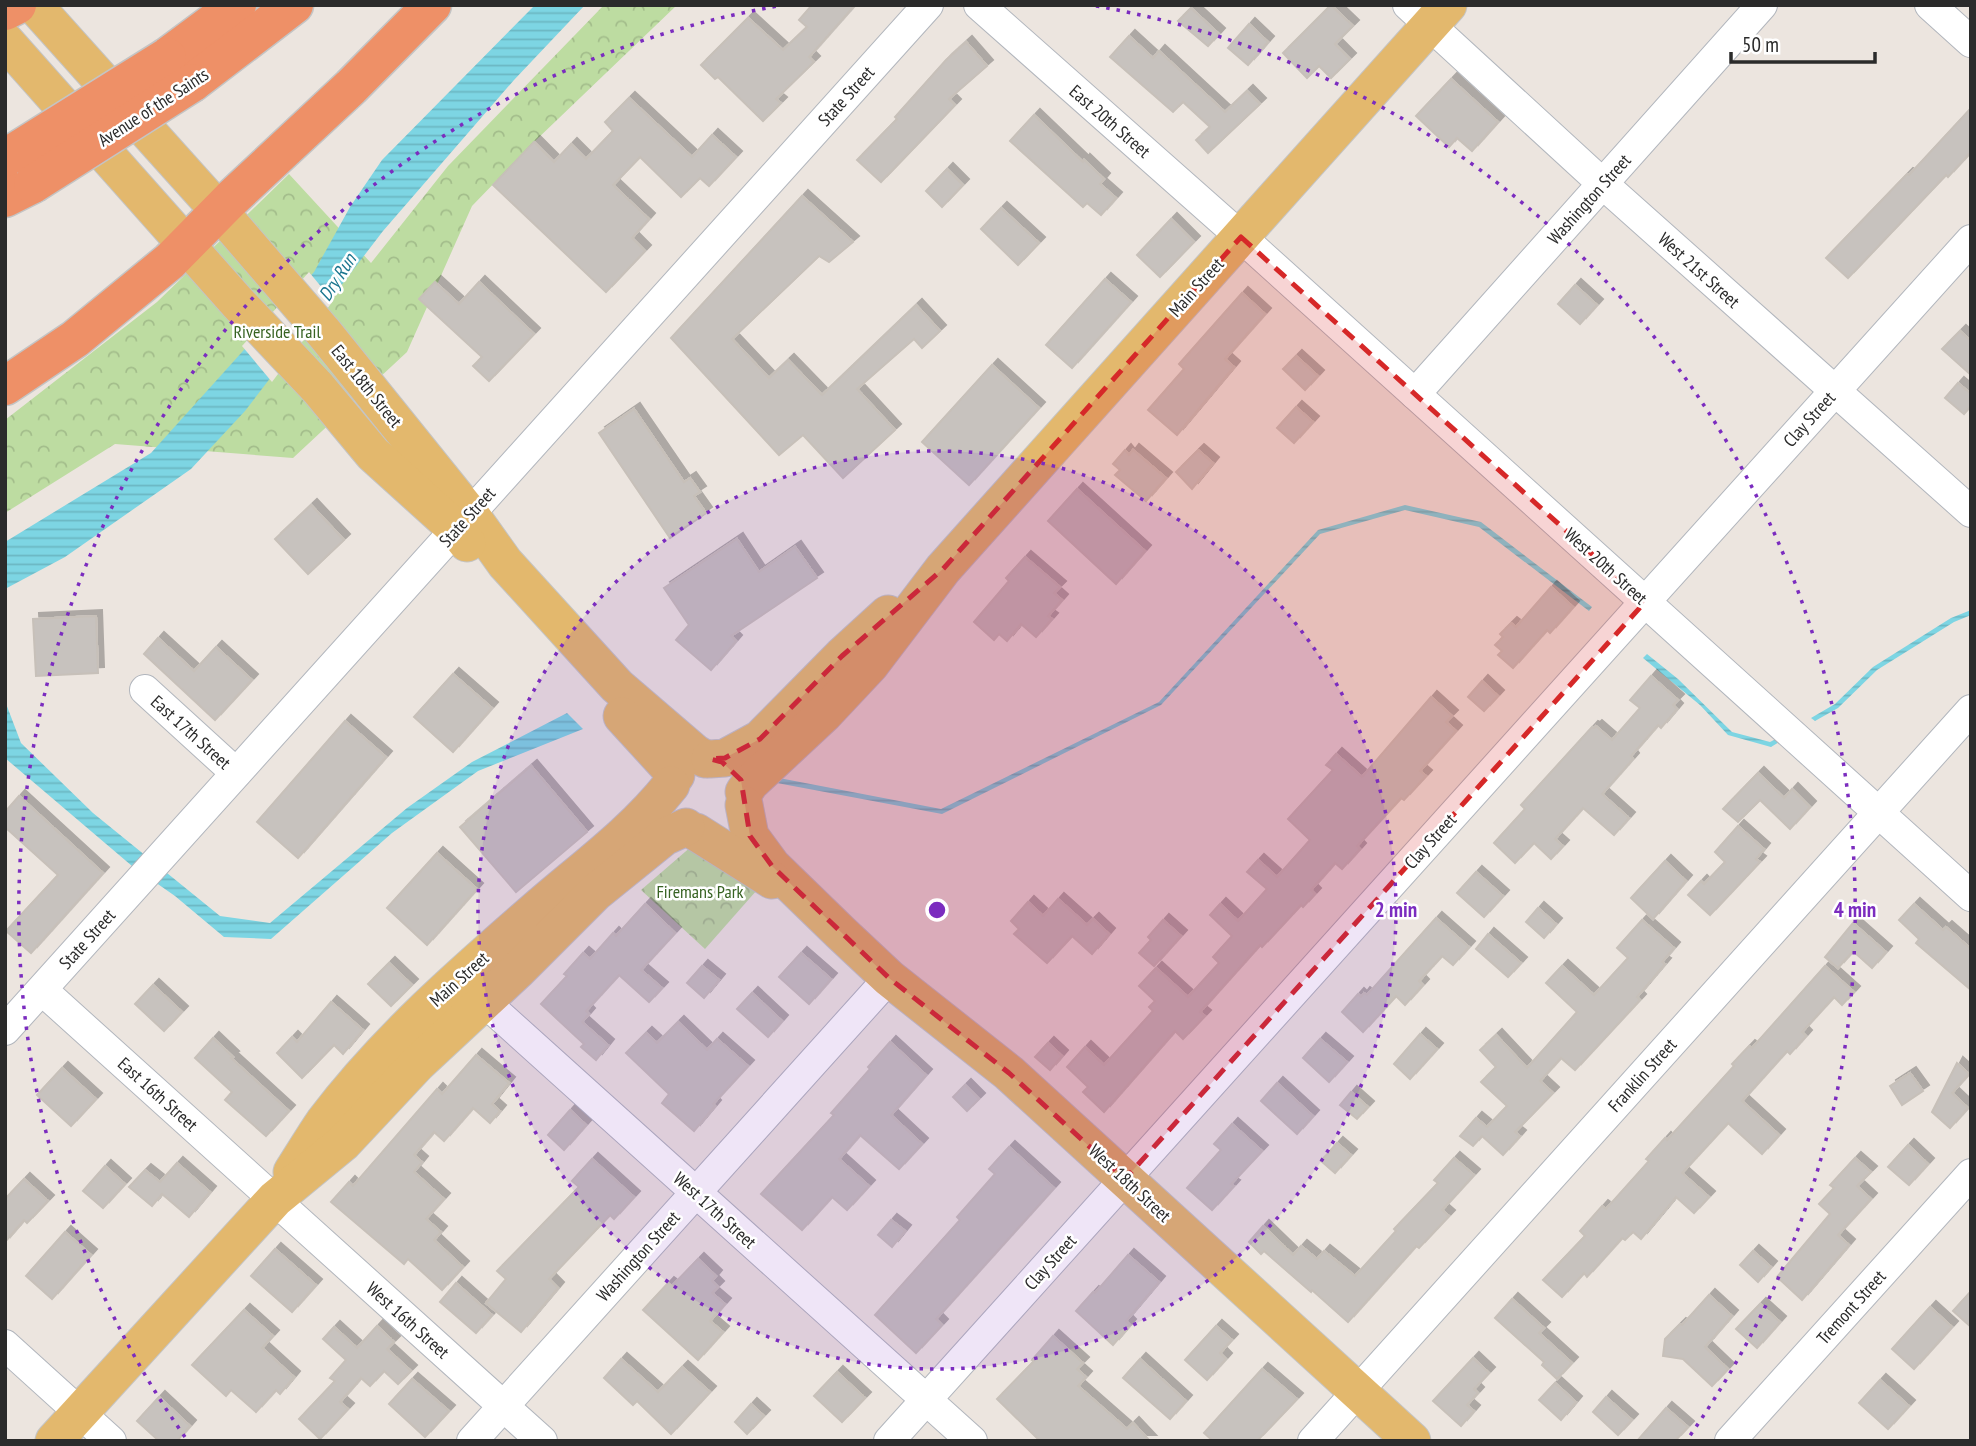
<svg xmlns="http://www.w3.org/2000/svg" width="1976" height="1446" font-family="'PT Sans Narrow',sans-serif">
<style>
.forest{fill:url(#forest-crowns)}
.water{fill:url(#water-rules)}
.pier{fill:#ece5df}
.building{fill:#c7c2be;stroke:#c7c0b9;stroke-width:2;filter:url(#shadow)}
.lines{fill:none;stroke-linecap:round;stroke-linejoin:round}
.minor-casing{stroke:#b2b6bd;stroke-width:32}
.major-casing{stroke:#c4c4c4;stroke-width:39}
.highway-casing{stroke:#c4c4c4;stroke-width:41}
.minor{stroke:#fff;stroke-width:30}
.major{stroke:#e3b86d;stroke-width:37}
.highway{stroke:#ee9067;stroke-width:38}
.highway-bridge-casing{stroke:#c4c4c4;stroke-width:41;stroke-linecap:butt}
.highway-bridge{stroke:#ee9067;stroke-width:38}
.marked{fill:#d62828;fill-opacity:0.2;stroke:#d62828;stroke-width:5;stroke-dasharray:14 9;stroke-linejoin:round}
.ring{fill:none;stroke:#7b2cbf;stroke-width:3.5;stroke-dasharray:3.5 7}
.labels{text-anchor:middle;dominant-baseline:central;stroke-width:5;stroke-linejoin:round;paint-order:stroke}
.street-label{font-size:18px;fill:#2b2b2b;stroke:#fff}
.park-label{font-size:18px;fill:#376222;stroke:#fff}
.water-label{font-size:19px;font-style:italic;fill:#1b768f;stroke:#fff}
.centre{fill:#7b2cbf;stroke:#fff;stroke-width:3.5}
.ring-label{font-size:21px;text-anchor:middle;font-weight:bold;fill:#7b2cbf;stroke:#fff;stroke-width:5;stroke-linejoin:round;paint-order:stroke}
</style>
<defs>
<pattern id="forest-crowns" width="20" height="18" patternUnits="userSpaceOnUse" patternTransform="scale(1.75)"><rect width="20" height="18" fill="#bddca1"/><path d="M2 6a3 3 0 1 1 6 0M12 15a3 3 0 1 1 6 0" fill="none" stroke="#a3bd8b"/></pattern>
<pattern id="water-rules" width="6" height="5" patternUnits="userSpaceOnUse" patternTransform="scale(1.75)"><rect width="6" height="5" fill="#7dd5e3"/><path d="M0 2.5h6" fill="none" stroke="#6cb7c3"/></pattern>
<filter id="shadow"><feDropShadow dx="6" dy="-6" stdDeviation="0" flood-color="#0004"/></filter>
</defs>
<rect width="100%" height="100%" fill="#ece5df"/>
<g class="forest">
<path d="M604 5H677L534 142 472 206 407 352 293 458 115 444 5 513V420L157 302 289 174 371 263 448 166Z"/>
<path d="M700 839 757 890 705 949 641 890Z"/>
</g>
<g class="water">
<path d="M535 5H585L514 80 383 231 245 411 191 469 65 557 5 589V542L151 453 314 272 350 207 382 160Z"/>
<path d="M1405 505 1481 522 1592 607 1589 611 1479 527 1405 510 1320 534 1161 705 942 814 777 783 779 778 941 809 1159 702 1318 530Z"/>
<path d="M1971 610V615L1954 622 1877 670 1838 708 1815 721 1811 718 1835 704 1873 667 1951 618Z"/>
<path d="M1647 654 1678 679 1732 732 1770 742 1778 738 1781 741 1771 747 1728 735 1700 705 1643 658Z"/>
<path d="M5 701 21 743 93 813 220 916 270 923 407 808 472 762 567 713 583 729 478 771 392 833 271 939 224 937 175 896 132 866 5 758Z"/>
</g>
<path class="pier" d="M309 272 333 301 272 382 242 346Z"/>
<g class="building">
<path d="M812 5H855L809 57 814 62 776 99 781 103 763 121 718 77 715 79 701 65 748 18 783 50 807 27 799 20Z"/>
<path d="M1331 5 1353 26 1335 44 1350 59 1331 78 1319 66 1307 78 1283 53Z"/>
<path d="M1191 8 1219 34 1208 46 1178 21Z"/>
<path d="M1249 24 1268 42 1248 65 1228 48Z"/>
<path d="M1129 36 1153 58 1159 51 1225 112 1247 91 1260 104 1208 153 1196 140 1210 127 1183 102 1173 112 1110 57Z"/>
<path d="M966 42 987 66 949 99 955 105 881 182 857 160 897 119 895 117 946 60Z"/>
<path d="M1451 79 1498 122 1472 151 1457 138 1449 147 1416 116Z"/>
<path d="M629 98 692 157 712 135 736 157 709 186 700 178 681 197 640 157 613 185 649 219 632 238 645 251 606 292 493 185 534 142 554 162 571 144 586 159 613 131 605 122Z"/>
<path d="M1971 108V152L1948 177 1946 175 1848 278 1826 258 1907 174 1909 175Z"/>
<path d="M1034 115 1083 162 1084 160 1104 179 1100 184 1116 198 1101 215 1087 203 1083 207 1010 141Z"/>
<path d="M947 169 963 185 942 207 926 191Z"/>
<path d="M802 196 853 242 829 262 819 256 732 339 769 378 788 360 822 395 916 305 940 331 922 348 914 339 857 389 895 430 843 478 803 435 779 455 671 338Z"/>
<path d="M1001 208 1039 243 1018 265 981 229Z"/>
<path d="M1171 219 1194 242 1160 277 1137 255Z"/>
<path d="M1105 279 1131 302 1072 368 1046 345Z"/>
<path d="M435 282 459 304 479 282 534 334 489 381 473 366 482 357 419 299Z"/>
<path d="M1575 285 1597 305 1580 324 1558 304Z"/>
<path d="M1242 293 1265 314 1225 359 1234 367 1177 435 1148 410 1184 369 1179 364Z"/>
<path d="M1960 331 1971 341V375L1942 349Z"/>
<path d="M1296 356 1318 376 1305 390 1283 369Z"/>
<path d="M992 365 1039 408 969 485 922 442Z"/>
<path d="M1958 383 1971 394V406L1964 414 1945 398Z"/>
<path d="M1296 407 1313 422 1294 443 1277 428Z"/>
<path d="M634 409 684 482 690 478 700 492 694 496 706 513 670 538 599 433Z"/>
<path d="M1125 450 1129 455 1133 450 1166 478 1146 501 1115 475 1120 470 1113 464Z"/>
<path d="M1198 450 1213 463 1192 489 1176 472Z"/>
<path d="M1077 489 1145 551 1116 584 1048 521Z"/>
<path d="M311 505 344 540 308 574 275 539Z"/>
<path d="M737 539 759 572 795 547 817 578 731 636 736 641 711 670 676 640 689 625 664 588Z"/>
<path d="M1025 557 1060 587 1054 593 1062 600 1048 616 1052 619 1036 637 1021 624 1007 641 999 634 994 640 974 622 1009 581 1006 578Z"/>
<path d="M1551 587 1573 607 1550 633 1547 630 1513 668 1498 655 1502 651 1495 645 1503 637 1500 634 1511 623 1516 627Z"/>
<path d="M96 616 98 673 36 676 33 619Z"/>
<path d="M158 638 194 671 216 647 252 680 215 720 144 654Z"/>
<path d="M453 674 492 708 453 752 414 717Z"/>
<path d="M1651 676 1678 700 1673 705 1677 709 1661 728 1658 725 1631 756 1633 759 1602 794 1629 818 1614 835 1583 808 1555 839 1563 846 1551 859 1534 843 1515 863 1494 843 1525 809 1521 805 1592 727 1594 728 1596 726 1612 740 1640 708 1630 700Z"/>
<path d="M1482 681 1498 696 1484 711 1468 697Z"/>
<path d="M1431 697 1452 716 1446 722 1456 731 1420 771 1426 776 1404 800 1401 798 1357 846 1360 849 1342 869 1335 863 1311 890 1315 894 1303 907 1301 905 1262 947 1260 945 1200 1012 1205 1016 1183 1039 1175 1031 1104 1112 1083 1092 1088 1087 1067 1067 1085 1047 1104 1065 1153 1011 1149 1007 1155 1001 1139 986 1156 968 1188 997 1219 963 1213 957 1232 936 1210 915 1220 904 1238 921 1267 889 1247 872 1258 860 1277 877 1310 840 1288 819 1333 770 1326 765 1336 754 1362 777Z"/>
<path d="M345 721 386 757 298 858 257 822Z"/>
<path d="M531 766 587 832 516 892 460 827Z"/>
<path d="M1758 773 1784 798 1792 789 1810 807 1790 829 1760 800 1738 822 1723 809Z"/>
<path d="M19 796 103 873 31 953 6 931 58 875 5 827V812Z"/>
<path d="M1738 826 1764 849 1756 859 1760 862 1710 915 1688 895 1701 881 1704 884 1725 862 1715 852Z"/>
<path d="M437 853 477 889 427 945 387 908Z"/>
<path d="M1665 861 1686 881 1653 919 1631 898Z"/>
<path d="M1476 872 1503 896 1484 917 1457 893Z"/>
<path d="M1058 899 1087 925 1093 919 1109 934 1092 954 1072 936 1047 963 1014 934 1019 929 1011 921 1028 902 1043 916Z"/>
<path d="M645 904 675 933 641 970 662 988 649 1002 619 975 586 1011 589 1014 582 1022 608 1045 596 1060 581 1047 584 1044 541 1004 567 976 564 974 583 953 590 959 613 933 616 936Z"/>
<path d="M1914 904 1943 930 1946 927 1971 949V990L1916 943 1919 939 1899 920Z"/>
<path d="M1538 908 1556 924 1544 938 1526 922Z"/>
<path d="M1436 918 1469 947 1453 965 1442 956 1419 981 1423 985 1405 1005 1396 996 1363 1032 1342 1012 1358 994 1361 997 1364 993 1367 995Z"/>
<path d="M1163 920 1181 936 1154 966 1139 953 1151 940 1148 937Z"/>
<path d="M1642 920 1674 948 1662 962 1665 964 1637 997 1640 1000 1575 1070 1561 1058 1540 1081 1553 1093 1515 1132 1520 1136 1503 1155 1482 1136 1473 1146 1460 1136 1476 1118 1487 1127 1507 1106 1481 1082 1496 1067 1480 1050 1496 1035 1527 1068 1577 1012 1546 983 1562 966 1594 995 1628 958 1617 948Z"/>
<path d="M1853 923 1886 952 1872 968 1853 951 1838 968 1825 957Z"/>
<path d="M1488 934 1521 963 1508 977 1476 949Z"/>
<path d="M801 953 831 979 809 1004 779 977Z"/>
<path d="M389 963 412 985 391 1006 368 984Z"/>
<path d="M702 966 719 980 704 998 687 983Z"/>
<path d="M1825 966 1854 992 1842 1005 1834 997 1802 1032 1806 1036 1790 1054 1787 1051 1742 1101 1779 1135 1762 1154 1728 1123 1682 1173 1709 1197 1694 1213 1676 1197 1641 1239 1633 1232 1625 1240 1622 1238 1587 1277 1584 1273 1562 1297 1543 1280 1585 1236 1580 1231 1602 1206 1606 1209 1649 1161 1646 1159 1665 1138 1667 1140 1734 1066 1732 1064 1749 1046 1752 1048Z"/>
<path d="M153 985 182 1012 164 1031 135 1004Z"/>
<path d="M752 993 782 1021 768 1037 737 1009Z"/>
<path d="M331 1002 363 1030 343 1054 334 1045 302 1078 277 1053 292 1037 297 1042Z"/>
<path d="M678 1022 707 1050 717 1039 748 1066 713 1104 715 1106 694 1131 662 1103 669 1094 626 1053 646 1033 657 1043Z"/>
<path d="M1420 1034 1437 1049 1410 1079 1394 1064Z"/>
<path d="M213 1038 233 1057 231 1058 289 1111 266 1136 225 1100 232 1092 195 1058Z"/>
<path d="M1320 1039 1347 1062 1329 1082 1303 1058Z"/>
<path d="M890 1042 926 1075 891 1115 922 1144 899 1169 860 1135 839 1159 869 1186 847 1210 832 1197 802 1230 761 1194 834 1115 831 1113 870 1069 868 1067Z"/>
<path d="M1048 1043 1062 1056 1050 1070 1035 1057Z"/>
<path d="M476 1055 509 1083 492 1104 500 1111 490 1123 473 1108 444 1141 434 1132 414 1155 422 1162 414 1172 444 1199 426 1219 441 1232 434 1240 463 1267 442 1290 408 1259 404 1264 331 1202 349 1182 353 1186 437 1089 442 1094Z"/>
<path d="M1957 1063 1969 1074 1952 1093 1968 1108 1950 1128 1932 1112Z"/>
<path d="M62 1068 96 1099 71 1126 37 1095Z"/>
<path d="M1910 1073 1923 1091 1902 1105 1890 1086Z"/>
<path d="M1277 1083 1313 1116 1297 1134 1261 1101Z"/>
<path d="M965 1085 979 1099 967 1111 953 1097Z"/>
<path d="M1351 1092 1368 1107 1357 1119 1340 1105Z"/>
<path d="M570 1110 586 1125 564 1150 548 1135Z"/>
<path d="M1232 1124 1262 1151 1231 1184 1234 1186 1212 1210 1187 1188 1221 1150 1214 1144Z"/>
<path d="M1337 1143 1351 1155 1335 1173 1321 1161Z"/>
<path d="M1908 1145 1928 1164 1909 1185 1888 1167Z"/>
<path d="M1009 1147 1054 1188 936 1319 942 1325 916 1353 875 1315 960 1220 957 1217 995 1174 989 1169Z"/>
<path d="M1454 1158 1474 1175 1442 1210 1449 1216 1419 1248 1416 1246 1348 1322 1312 1290 1311 1292 1264 1251 1261 1254 1249 1242 1263 1226 1293 1255 1301 1246 1317 1259 1324 1251 1355 1276 1396 1231 1394 1229 1438 1183 1434 1180Z"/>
<path d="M1855 1158 1871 1172 1857 1186 1871 1199 1838 1235 1849 1245 1802 1300 1777 1277 1830 1214 1819 1204 1834 1188 1830 1185Z"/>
<path d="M592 1159 634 1197 614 1219 610 1215 549 1279 558 1288 521 1332 486 1303 506 1279 497 1271 579 1187 572 1181Z"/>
<path d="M177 1163 210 1192 189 1217 162 1194 152 1206 129 1187 145 1170 160 1182Z"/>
<path d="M105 1166 125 1184 103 1208 83 1191Z"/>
<path d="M24 1179 48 1201 27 1223 24 1220 5 1242V1199Z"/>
<path d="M891 1220 905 1231 892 1247 878 1235Z"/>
<path d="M65 1232 91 1255 52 1299 26 1276Z"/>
<path d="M275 1249 316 1285 292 1312 251 1276Z"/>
<path d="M1753 1251 1771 1267 1758 1282 1740 1265Z"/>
<path d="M1128 1255 1159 1282 1126 1321 1130 1325 1113 1345 1076 1311 1093 1292 1095 1293Z"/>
<path d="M698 1259 716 1276 712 1281 718 1287 712 1293 725 1304 710 1321 723 1332 698 1360 643 1310 668 1283 672 1286Z"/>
<path d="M456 1283 492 1315 476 1333 440 1302Z"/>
<path d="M1971 1291V1327L1953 1311Z"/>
<path d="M1709 1295 1732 1316 1705 1347 1728 1369 1712 1386 1683 1359 1663 1356 1665 1339 1680 1324 1682 1325Z"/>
<path d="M1512 1299 1544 1328 1539 1333 1572 1363 1557 1379 1542 1365 1544 1362 1495 1318Z"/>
<path d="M1760 1304 1780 1322 1757 1348 1736 1329Z"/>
<path d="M1930 1307 1952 1327 1914 1369 1892 1349Z"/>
<path d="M244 1310 273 1336 262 1348 294 1377 280 1394 276 1390 256 1412 231 1390 226 1396 192 1365Z"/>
<path d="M377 1326 394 1342 387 1349 411 1371 398 1384 384 1371 370 1386 361 1378 340 1402 348 1409 320 1439 299 1419 335 1381 330 1378 346 1360 323 1339 334 1327 357 1348Z"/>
<path d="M1216 1326 1232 1340 1220 1353 1226 1359 1207 1380 1185 1360Z"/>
<path d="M1053 1336 1083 1363 1077 1369 1086 1377 1078 1386 1127 1429 1133 1423 1150 1441H1040L997 1399 1034 1361 1032 1360Z"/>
<path d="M1473 1358 1489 1373 1474 1389 1478 1393 1467 1405 1474 1411 1461 1426 1433 1401Z"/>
<path d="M621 1359 658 1392 682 1367 710 1392 671 1434 637 1401 633 1405 604 1378Z"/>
<path d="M1140 1359 1186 1401 1170 1419 1123 1378Z"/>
<path d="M1262 1369 1297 1399 1257 1441H1213L1204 1433Z"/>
<path d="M837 1372 865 1398 842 1422 814 1396Z"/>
<path d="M412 1379 449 1411 425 1437 389 1404Z"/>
<path d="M1880 1380 1909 1406 1888 1429 1859 1403Z"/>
<path d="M1555 1383 1576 1402 1561 1420 1539 1400Z"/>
<path d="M159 1397 190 1426 177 1441H159L137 1421Z"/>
<path d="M1606 1397 1632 1420 1618 1435 1593 1412Z"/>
<path d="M751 1404 764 1416 747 1434 735 1422Z"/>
<path d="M1666 1408 1688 1427 1675 1441H1637Z"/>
</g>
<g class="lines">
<defs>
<g id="minor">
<path d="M979 5 1241 237 1971 896"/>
<path d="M1408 5 1603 184 1971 512"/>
<path d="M1930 5 1971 42"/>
<path d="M1415 394 1762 5"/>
<path d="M145 690 236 773"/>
<path d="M467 986 972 1441"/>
<path d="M42 990 542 1441"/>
<path d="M5 1030 928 5"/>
<path d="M5 1345 111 1441"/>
<path d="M472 1441 889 978"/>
<path d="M889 1441 1971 240"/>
<path d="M1313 1441 1971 710"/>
<path d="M1730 1441 1971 1174"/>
</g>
<g id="major">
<path d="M34 5 219 211 325 334 470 514 505 563 617 686 695 753 705 759"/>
<path d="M5 41 237 302 318 388 373 454 456 529 467 543"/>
<path d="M622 716 676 775"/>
<path d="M710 759 725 758 760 739 842 656 888 614"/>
<path d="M744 792 750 783 824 714 870 665 943 569 1448 5"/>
<path d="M744 805 750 836 772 866 841 933 889 978 1009 1073 1412 1441"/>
<path d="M696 832 772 880"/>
<path d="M292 1172C303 1155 313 1138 324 1122 385 1041 462 974 538 908 584 868 633 833 671 785"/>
<path d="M54 1441 275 1199 343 1143 417 1064 518 970 596 892 664 837 686 827"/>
</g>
<g id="highway">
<path d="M5 11 17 5"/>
<path d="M167 57 237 5"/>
<path d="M192 83 294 5"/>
<path d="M5 198 33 184"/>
<path d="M5 386 75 339 170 261 231 199 351 87 432 5"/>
</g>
</defs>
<use href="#minor" class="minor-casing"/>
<use href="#major" class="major-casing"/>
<use href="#highway" class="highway-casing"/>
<use href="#minor" class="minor"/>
<use href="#major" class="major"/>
<use href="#highway" class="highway"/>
<defs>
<g id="highway-bridge">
<path d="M7 157 167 57"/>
<path d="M33 184 192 83"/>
</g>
</defs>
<use href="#highway-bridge" class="highway-bridge-casing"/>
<use href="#highway-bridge" class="highway-bridge"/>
</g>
<path class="marked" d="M1241 237 1645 602 1125 1179 1009 1073 889 978 772 866 750 836 741 780 722 762 710 759 725 758 760 739 842 656 943 569Z"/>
<circle cx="937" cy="910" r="459" fill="#7b2cbf" fill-opacity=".12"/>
<g class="ring">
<circle cx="937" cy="910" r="459"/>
<path d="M185 1437A918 918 0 0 1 778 6M1096 6A918 918 0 0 1 1689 1437"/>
</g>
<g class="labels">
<g class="street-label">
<text transform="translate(846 96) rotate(-48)">State Street</text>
<text transform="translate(153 107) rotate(-33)">Avenue of the Saints</text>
<text transform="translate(1110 121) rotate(41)">East 20th Street</text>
<text transform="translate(1589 199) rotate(-48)">Washington Street</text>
<text transform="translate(1699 270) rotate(42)">West 21st Street</text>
<text transform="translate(1196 287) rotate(-48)">Main Street</text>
<text transform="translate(367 386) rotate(51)">East 18th Street</text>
<text transform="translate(1809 419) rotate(-48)">Clay Street</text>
<text transform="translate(467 517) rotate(-48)">State Street</text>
<text transform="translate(1606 566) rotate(42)">West 20th Street</text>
<text transform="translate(191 732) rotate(42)">East 17th Street</text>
<text transform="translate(1430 841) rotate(-48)">Clay Street</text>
<text transform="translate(87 939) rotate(-48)">State Street</text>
<text transform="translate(459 979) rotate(-42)">Main Street</text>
<text transform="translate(1642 1075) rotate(-48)">Franklin Street</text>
<text transform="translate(158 1094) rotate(42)">East 16th Street</text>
<text transform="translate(1130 1183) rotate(43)">West 18th Street</text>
<text transform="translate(715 1210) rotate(42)">West 17th Street</text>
<text transform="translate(638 1256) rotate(-48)">Washington Street</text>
<text transform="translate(1050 1262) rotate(-48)">Clay Street</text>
<text transform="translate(1851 1307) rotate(-48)">Tremont Street</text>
<text transform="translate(408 1320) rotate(42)">West 16th Street</text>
</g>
<g class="park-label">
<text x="277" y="331">Riverside Trail</text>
<text x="700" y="891">Firemans Park</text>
</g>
<g class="water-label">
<text transform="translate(337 277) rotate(-57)">Dry Run</text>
</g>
</g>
<circle cx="937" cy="910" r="10" class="centre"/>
<g class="ring-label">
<text x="1396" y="917">2 min</text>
<text x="1855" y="917">4 min</text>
</g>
<rect width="1976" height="1446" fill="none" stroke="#2b2b2b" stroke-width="14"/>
<path d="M1731 52v10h144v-10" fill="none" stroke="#2b2b2b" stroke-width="3.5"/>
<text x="1742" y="52" font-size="21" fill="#2b2b2b" stroke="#ffffff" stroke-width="5" paint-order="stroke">50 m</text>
</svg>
